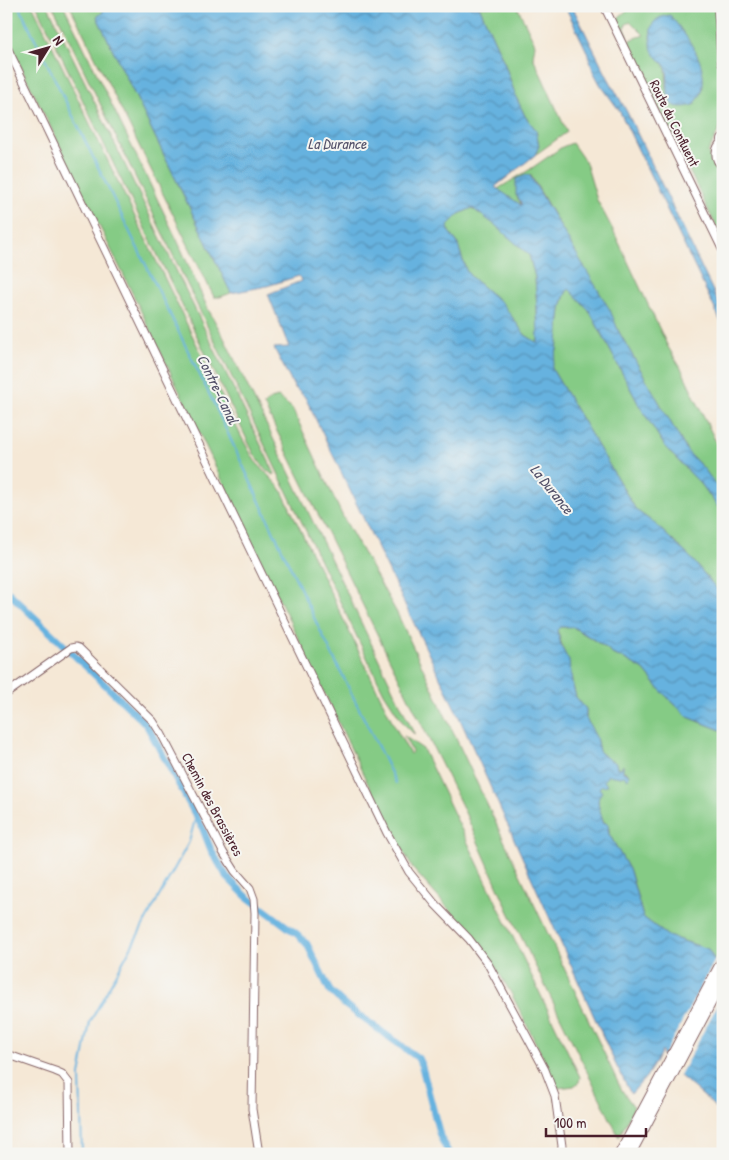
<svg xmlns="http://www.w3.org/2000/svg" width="729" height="1160" font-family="'Patrick Hand',sans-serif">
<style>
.green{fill:#85cb85;stroke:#687558;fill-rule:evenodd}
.water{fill:url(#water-waves);stroke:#586885;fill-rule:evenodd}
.pier{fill:#f5e8d6}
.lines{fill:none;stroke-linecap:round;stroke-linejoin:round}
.stream{stroke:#66b2df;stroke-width:2}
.canal{stroke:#66b2df;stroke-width:7}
.minor-casing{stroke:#866567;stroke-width:9}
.highway-casing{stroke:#866567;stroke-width:12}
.minor{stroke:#fff;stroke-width:7}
.highway{stroke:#fff;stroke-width:10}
.labels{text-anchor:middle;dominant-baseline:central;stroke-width:4;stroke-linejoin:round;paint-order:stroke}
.street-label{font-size:14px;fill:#4a1f2b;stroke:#f6f6f2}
.water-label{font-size:15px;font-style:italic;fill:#54526a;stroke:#f6f6f2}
</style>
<defs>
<pattern id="water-waves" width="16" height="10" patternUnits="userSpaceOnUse" patternTransform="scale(1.25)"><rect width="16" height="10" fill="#66b2df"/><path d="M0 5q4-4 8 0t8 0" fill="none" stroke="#5690b5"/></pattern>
</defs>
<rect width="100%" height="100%" fill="#f6f6f2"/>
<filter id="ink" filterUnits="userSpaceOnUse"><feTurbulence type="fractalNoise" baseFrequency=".02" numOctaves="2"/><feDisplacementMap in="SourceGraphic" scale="10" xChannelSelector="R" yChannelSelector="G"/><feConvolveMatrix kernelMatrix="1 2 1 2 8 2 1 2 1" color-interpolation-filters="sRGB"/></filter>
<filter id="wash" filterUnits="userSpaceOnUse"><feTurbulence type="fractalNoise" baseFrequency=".0096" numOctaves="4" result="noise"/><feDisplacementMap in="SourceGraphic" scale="20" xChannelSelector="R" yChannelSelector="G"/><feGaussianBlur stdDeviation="1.12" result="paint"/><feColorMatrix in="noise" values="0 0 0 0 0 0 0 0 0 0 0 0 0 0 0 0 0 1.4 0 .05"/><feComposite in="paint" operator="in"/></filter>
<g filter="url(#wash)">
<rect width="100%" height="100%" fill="#f5e8d6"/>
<g class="green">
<path d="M6 6H33L242 438 255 461 281 489 393 723 410 754 412 752 404 736 423 749 580 1077 579 1082 574 1086 558 1088 511 993 488 955 471 934 413 869 378 805 126 280 6 37Z"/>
<path d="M37 6H48L275 474 273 475 265 469 254 454Z"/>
<path d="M53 6H64L178 242 208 309 223 336 269 430 415 735 404 724 384 693Z"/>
<path d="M70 6H103V12L97 17 231 293 220 297H214Z"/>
<path d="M479 6H517L535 44 533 57 567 132 535 155 539 146 536 130 525 116 516 97 504 62Z"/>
<path d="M632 6H715L721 117 720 128 708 152C711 161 714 169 723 174V241L628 44 630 40 644 35 631 22 626 24 625 29 628 36 624 37 617 24 619 17ZM670 15 696 53 667 91 666 68 660 59Z"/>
<path d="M572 143 586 163 597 200 613 230 668 347 682 370 723 457V495L705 470 687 451 619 332 609 310 530 174 516 195 522 206 496 190 529 170 562 147Z"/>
<path d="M472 208 495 225 529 255 535 277 537 307 538 343 525 335 502 303 471 277 466 270 457 242 449 232 448 225 459 214Z"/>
<path d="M570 288 589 310 639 405 666 448 702 485 723 514V596L690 557 654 523 636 510 552 369C553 363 555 356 557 350 560 334 558 298 570 288Z"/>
<path d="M278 397 292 408 343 517 397 613 621 1089 634 1107 619 1137 509 912 463 808 264 405 271 399Z"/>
<path d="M560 627H573L608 649 612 654 625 659 644 670 661 691 688 717 723 731V974L708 949 668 936 643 917 630 871 609 834V828C600 820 595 799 600 787 601 783 606 779 608 774L628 776V773L617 768 616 763 608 759 599 751 596 738 586 718V709L576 697 572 682 571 673 557 630Z"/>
</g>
<g class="water">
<path d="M103 6H479L504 62 516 97 525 116 536 130 539 146 535 155 495 187 521 205V202L516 195V179L529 174 610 310 619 332 687 451 705 470 723 495V514L702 485 666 448 639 405 589 310 569 289C558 299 560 335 557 350 555 356 553 363 552 369L636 510 654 523 690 557 723 596V731L688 717 661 691 644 670 625 659 612 654 608 649 591 638 573 627H560L557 630 562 648 569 661 572 682 576 697 586 709V718L596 737 599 751 608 759 616 763 617 768H621L623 765V772L629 774 628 779 624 776 621 777 608 775 604 781 607 785 604 787 602 785 599 788 602 792C594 801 601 810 603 822L608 824 609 834 630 871 643 917 668 936 708 949 723 974V1116L709 1101 671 1068 664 1060 662 1051 646 1077 631 1094 615 1063 459 717 305 397 294 387 274 348 289 347 268 294 301 281 299 276 267 286 231 293 97 17 103 12ZM472 208 495 225 529 255 535 277 537 307 538 343 525 335 502 303 471 277 466 270 457 242 449 232 448 225 459 214Z"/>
<path d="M565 6H572L606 74 627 112 723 312V326L619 110 600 84 593 71 589 56Z"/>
<path d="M670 15C686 36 709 62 702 91 701 96 697 100 694 105 657 115 672 85 666 68 663 61 655 57 652 50 651 48 651 43 651 42 649 26 653 17 670 15Z"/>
</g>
<path class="pier" d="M716 958 723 969V995L679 1077 669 1070 661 1061Z"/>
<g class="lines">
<g class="stream">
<path d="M19 6 216 408 317 624 396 783"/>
<path d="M82 1154 80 1075 90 1022 189 842 196 816"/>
</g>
<path class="canal" d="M6 590 146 724 202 827 211 850 227 877 246 896 297 934 307 944 330 991 345 1005 418 1058 422 1067 440 1136 449 1154"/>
</g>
</g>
<g filter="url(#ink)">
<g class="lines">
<defs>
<g id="minor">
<path d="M604 6 723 251"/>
<path d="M6 45 387 833 409 872 435 904 469 939 488 964 545 1070 555 1096 562 1146 561 1154"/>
<path d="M723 140C714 148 713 159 723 167"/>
<path d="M6 694 71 648 76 647 79 648 153 721 162 735 223 852 235 871 250 888 254 899 255 913 252 1109 259 1154"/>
<path d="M6 1054 55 1071 62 1074 69 1083 70 1154"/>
</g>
<g id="highway">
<path d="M719 6 723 63"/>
<path d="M723 140V139"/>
<path d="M620 1154 723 960"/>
<path d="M630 1154 723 979"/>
</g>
</defs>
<use href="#minor" class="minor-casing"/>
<use href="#highway" class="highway-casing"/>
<use href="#minor" class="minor"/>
<use href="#highway" class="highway"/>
</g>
</g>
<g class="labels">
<g class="street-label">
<text transform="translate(675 123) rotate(64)">Route du Confluent</text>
<text transform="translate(213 804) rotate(62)">Chemin des Brassières</text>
</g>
<g class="water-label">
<text x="337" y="143">La Durance</text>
<text transform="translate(218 389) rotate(64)">Contre-Canal</text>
<text transform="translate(552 489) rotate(51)">La Durance</text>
</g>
</g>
<rect width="729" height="1160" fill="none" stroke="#f6f6f2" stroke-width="25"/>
<g transform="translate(48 48) rotate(53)" stroke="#f6f6f2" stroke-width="4" paint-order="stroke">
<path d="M0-4L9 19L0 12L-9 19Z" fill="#4a1f2b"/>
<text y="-8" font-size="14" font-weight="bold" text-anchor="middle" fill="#4a1f2b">N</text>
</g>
<path d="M546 1128v8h100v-8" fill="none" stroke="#4a1f2b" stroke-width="2.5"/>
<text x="554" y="1128" font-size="15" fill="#4a1f2b" stroke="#f6f6f2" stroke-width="4" paint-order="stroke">100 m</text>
</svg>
